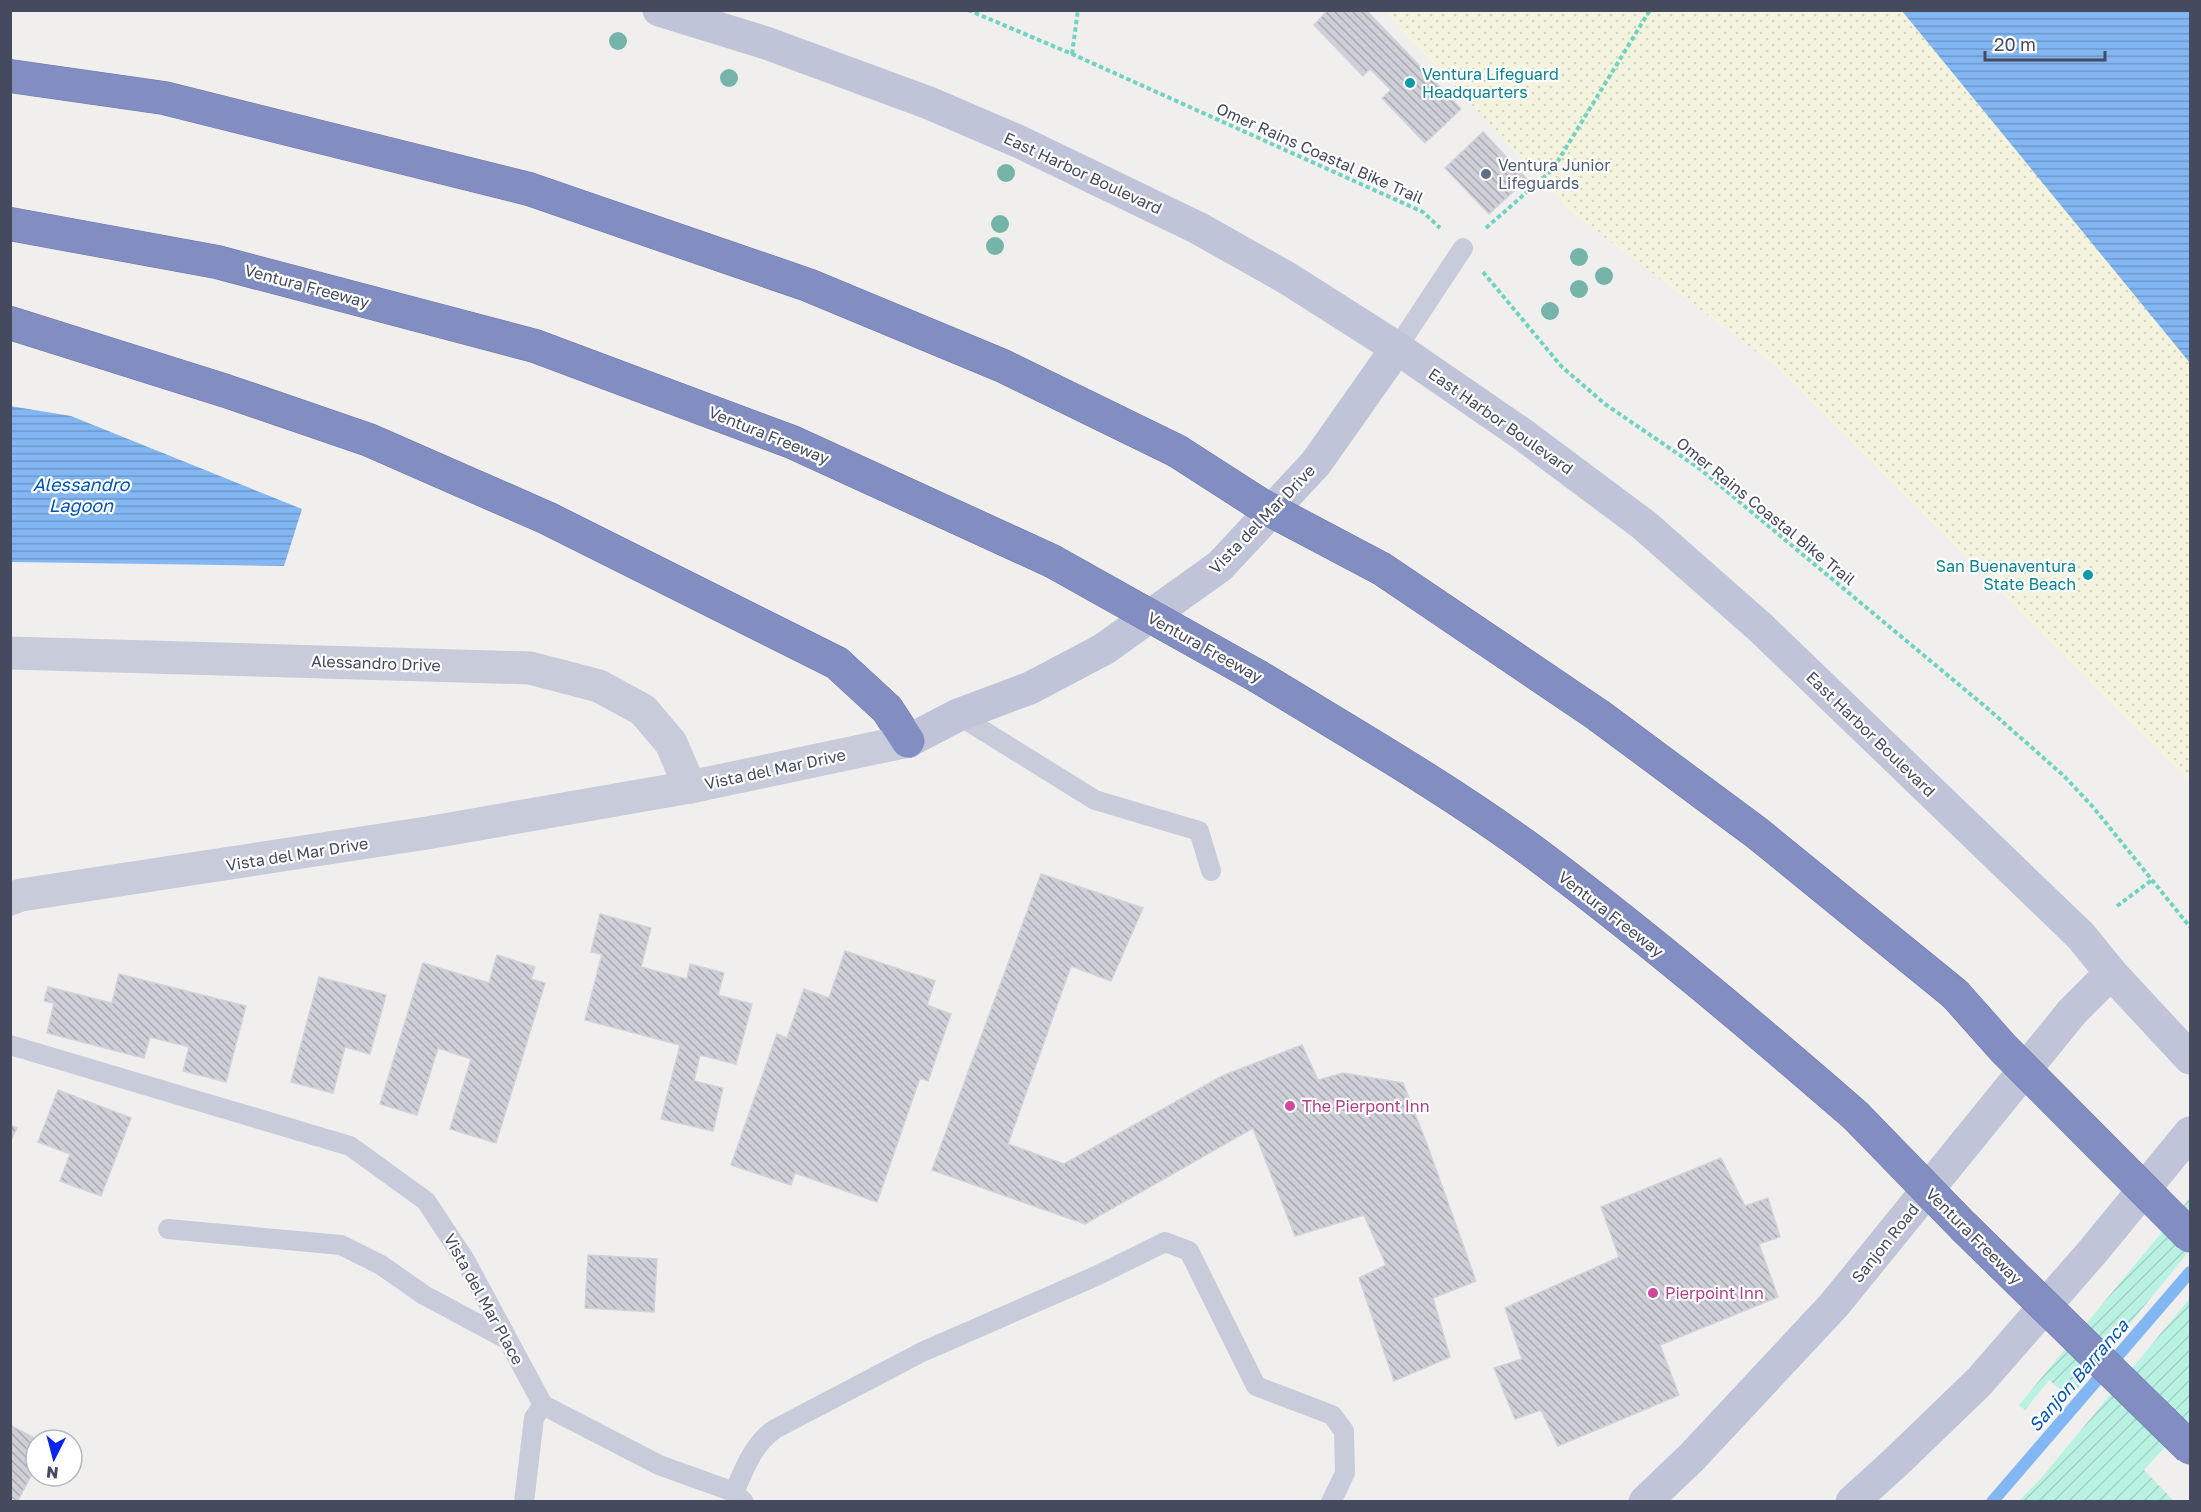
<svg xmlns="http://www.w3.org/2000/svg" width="2201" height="1512" font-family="'Golos Text',sans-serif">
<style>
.sand{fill:url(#sand-dots)}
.garden{fill:url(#garden-furrows)}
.water{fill:url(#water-rules)}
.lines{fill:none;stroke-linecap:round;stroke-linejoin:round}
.stream{stroke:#83b7f3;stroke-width:12}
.building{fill:url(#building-back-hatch);stroke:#d2d2db;stroke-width:1.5}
.motorway-casing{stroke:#6e77ad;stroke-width:34}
.path{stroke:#6fd3c2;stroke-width:4;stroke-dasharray:4.5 3;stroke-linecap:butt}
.service{stroke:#c7cbda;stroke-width:20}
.minor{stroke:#c7cbda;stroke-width:33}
.secondary{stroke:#c0c4d9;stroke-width:33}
.motorway{stroke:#828dc1;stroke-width:33}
.motorway-bridge-casing{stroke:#6e77ad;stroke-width:34;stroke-linecap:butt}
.motorway-bridge{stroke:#828dc1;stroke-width:33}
.tree{fill:#75b5a9}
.culture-dot{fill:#0f9aa8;stroke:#fff;stroke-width:2}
.service-dot{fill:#5c6f8a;stroke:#fff;stroke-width:2}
.hotel-dot{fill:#d1479c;stroke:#fff;stroke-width:2}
.labels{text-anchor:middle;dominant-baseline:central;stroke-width:4.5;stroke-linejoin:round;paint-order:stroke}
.culture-label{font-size:16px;fill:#0d838f;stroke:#fff;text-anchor:start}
.street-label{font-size:16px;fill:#454a5e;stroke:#fff}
.service-label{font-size:16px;fill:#4e5e75;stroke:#fff;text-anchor:start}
.hotel-label{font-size:16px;fill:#b23c85;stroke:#fff;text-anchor:start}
.water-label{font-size:18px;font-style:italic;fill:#0155b5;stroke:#fff}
</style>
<defs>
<pattern id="sand-dots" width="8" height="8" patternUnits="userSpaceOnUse" patternTransform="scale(1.5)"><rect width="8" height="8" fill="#f4f4de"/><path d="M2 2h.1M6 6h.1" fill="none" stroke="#d3d3c1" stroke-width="1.8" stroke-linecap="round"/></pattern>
<pattern id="garden-furrows" width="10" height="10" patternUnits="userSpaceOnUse" patternTransform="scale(1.5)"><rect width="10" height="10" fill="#b9f2e2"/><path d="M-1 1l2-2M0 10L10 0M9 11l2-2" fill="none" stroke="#a0d1c4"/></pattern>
<pattern id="water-rules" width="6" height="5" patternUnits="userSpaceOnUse" patternTransform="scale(1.5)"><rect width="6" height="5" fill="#83b7f3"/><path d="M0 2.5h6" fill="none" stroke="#6d97c8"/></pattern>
<pattern id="building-back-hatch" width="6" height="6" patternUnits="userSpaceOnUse" patternTransform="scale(1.5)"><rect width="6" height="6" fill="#cecfd7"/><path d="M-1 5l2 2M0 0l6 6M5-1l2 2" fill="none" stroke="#a9aab2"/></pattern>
</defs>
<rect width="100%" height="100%" fill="#f1efee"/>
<path class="sand" d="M1385 11H2171L2190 37V782L1779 369 1570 211Z"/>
<g class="garden">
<path d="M2190 1198V1250L2070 1397 2049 1380 2025 1410 2019 1405Z"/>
<path d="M2190 1298V1420L2144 1470 2174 1501 2018 1502 2043 1476Z"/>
</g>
<g class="water">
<path d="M1902 11H2190V363Z"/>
<path d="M10 406 71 416 302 509 284 566 11 562Z"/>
</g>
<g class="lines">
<path class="stream" d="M1992 1502 2190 1272"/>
</g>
<g class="building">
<path d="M1328 10H1366L1461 109 1425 143 1382 98 1391 90 1370 69 1363 76 1314 25Z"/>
<path d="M1483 132 1527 179 1489 214 1445 168Z"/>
<path d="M1041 874 1143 908 1111 981 1071 966 1008 1144 1064 1164 1222 1076 1302 1045 1318 1080 1343 1073 1403 1083 1428 1147 1476 1281 1433 1298 1450 1357 1394 1381 1359 1278 1386 1265 1364 1215 1295 1236 1253 1128 1085 1224 932 1170Z"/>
<path d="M600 914 651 928 641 967 687 979 690 964 724 973 718 995 752 1004 736 1064 700 1055 694 1081 723 1088 713 1131 661 1119 680 1045 585 1020 602 954 591 952Z"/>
<path d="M845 951 935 981 927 1005 951 1014 928 1081 920 1078 877 1202 795 1173 791 1185 731 1165 777 1034 787 1038 804 989 829 998Z"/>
<path d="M497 955 535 967 531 979 545 983 496 1143 450 1129 471 1059 438 1048 417 1115 380 1104 423 963 489 983Z"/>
<path d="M119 974 246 1006 226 1082 183 1071 189 1047 150 1037 144 1058 47 1033 54 1003 44 1001 48 987 112 1003Z"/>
<path d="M319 977 386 995 370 1054 345 1047 333 1093 291 1082Z"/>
<path d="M58 1090 131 1118 101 1196 60 1181 70 1154 38 1142Z"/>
<path d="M10 1125 17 1128 10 1142Z"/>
<path d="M1721 1158 1745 1206 1768 1198 1780 1237 1759 1244 1778 1297 1660 1345 1679 1395 1558 1446 1541 1410 1515 1419 1494 1368 1522 1359 1505 1308 1619 1257 1601 1207Z"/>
<path d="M588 1255 657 1259 654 1312 585 1308Z"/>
<path d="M10 1425 38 1440H36V1467L17 1502 10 1498Z"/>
</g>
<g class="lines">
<defs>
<g id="motorway">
<path d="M10 76 164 98 529 189 808 285 1003 366 1177 451"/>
<path d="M10 224 217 262 535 346 792 442 1052 561"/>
<path d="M10 323 226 391 369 440 547 518 837 663 887 709 908 741"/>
<path d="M1382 569 1598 715 1757 833 1955 994"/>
<path d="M1259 677C1352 734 1447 788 1535 853 1646 936 1751 1025 1855 1115"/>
</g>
</defs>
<use href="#motorway" class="motorway-casing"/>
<g class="path">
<path d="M968 10 1072 54 1423 212 1440 228"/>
<path d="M1072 54 1078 10"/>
<path d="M1486 228 1553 169 1650 10"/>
<path d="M1483 272 1562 367 1605 404 1700 469 1987 708 2064 776 2093 807 2190 927"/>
<path d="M2117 906 2152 880"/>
</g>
<g class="service">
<path d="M1397 348 1463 248"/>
<path d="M958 715 1095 800 1199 831 1211 871"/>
<path d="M10 1045 350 1146 426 1201 465 1260 543 1405 659 1465 734 1492 744 1502"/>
<path d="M168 1229 341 1245 381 1265 424 1295 508 1340"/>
<path d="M734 1492C745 1468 753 1444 775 1429L922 1352 1096 1276 1165 1242 1189 1251 1256 1386 1332 1415 1344 1431 1345 1473 1331 1502"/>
<path d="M524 1502 534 1418 543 1405"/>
</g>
<g class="minor">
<path d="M10 653 530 668 599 686 643 710 671 743 690 787"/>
<path d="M10 899 21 895 427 833 690 787 908 741"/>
</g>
<g class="secondary">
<path d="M659 10 766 43 929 103 1020 142 1198 228 1287 278 1397 348 1522 434 1644 525 1761 628 2081 936 2111 973 2190 1058"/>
<path d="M908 741 958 715 1030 688 1104 649 1220 566 1316 463 1397 348"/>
<path d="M1645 1502 1692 1457 1834 1305 2072 1012 2111 973"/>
<path d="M1852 1502 1896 1462 1979 1382 2094 1250 2190 1133"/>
</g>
<use href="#motorway" class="motorway"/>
<defs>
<g id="motorway-bridge">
<path d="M1177 451 1261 505 1382 569"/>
<path d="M1052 561 1259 677"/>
<path d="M1955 994 2003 1048 2190 1236"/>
<path d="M1855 1115 1963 1226 2190 1448"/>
</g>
</defs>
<use href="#motorway-bridge" class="motorway-bridge-casing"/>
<use href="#motorway-bridge" class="motorway-bridge"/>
</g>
<g class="tree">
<circle cx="618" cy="41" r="9"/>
<circle cx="729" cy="78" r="9"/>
<circle cx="1006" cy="173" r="9"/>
<circle cx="1000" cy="224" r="9"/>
<circle cx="995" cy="246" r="9"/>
<circle cx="1579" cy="257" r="9"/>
<circle cx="1604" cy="276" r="9"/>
<circle cx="1579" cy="289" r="9"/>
<circle cx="1550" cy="311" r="9"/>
</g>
<g class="culture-dot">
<circle cx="1410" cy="83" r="6"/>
<circle cx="2088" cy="575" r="6"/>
</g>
<circle class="service-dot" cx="1486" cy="174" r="6"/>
<g class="hotel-dot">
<circle cx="1290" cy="1106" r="6"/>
<circle cx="1653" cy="1293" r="6"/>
</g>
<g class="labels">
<g class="culture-label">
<text x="1422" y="74">Ventura Lifeguard<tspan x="1422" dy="18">Headquarters</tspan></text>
<text x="2076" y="566" text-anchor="end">San Buenaventura<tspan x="2076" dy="18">State Beach</tspan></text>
</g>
<g class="street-label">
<text transform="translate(1320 153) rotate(24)">Omer Rains Coastal Bike Trail</text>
<text transform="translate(1083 173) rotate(25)">East Harbor Boulevard</text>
<text transform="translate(307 286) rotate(15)">Ventura Freeway</text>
<text transform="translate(1501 421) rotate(35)">East Harbor Boulevard</text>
<text transform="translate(769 435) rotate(22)">Ventura Freeway</text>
<text transform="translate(1766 511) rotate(39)">Omer Rains Coastal Bike Trail</text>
<text transform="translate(1262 519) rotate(-46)">Vista del Mar Drive</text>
<text transform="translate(1205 647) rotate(29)">Ventura Freeway</text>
<text transform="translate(376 663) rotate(2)">Alessandro Drive</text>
<text transform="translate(1871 734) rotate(44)">East Harbor Boulevard</text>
<text transform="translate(775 769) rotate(-12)">Vista del Mar Drive</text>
<text transform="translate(297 854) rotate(-9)">Vista del Mar Drive</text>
<text transform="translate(1611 914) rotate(38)">Ventura Freeway</text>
<text transform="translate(1974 1236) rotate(45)">Ventura Freeway</text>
<text transform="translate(1885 1243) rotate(-51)">Sanjon Road</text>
<text transform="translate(484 1299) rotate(61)">Vista del Mar Place</text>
</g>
<g class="service-label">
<text x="1498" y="165">Ventura Junior<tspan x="1498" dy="18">Lifeguards</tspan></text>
</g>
<g class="hotel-label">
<text x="1302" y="1106">The Pierpont Inn</text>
<text x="1665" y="1293">Pierpoint Inn</text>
</g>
<g class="water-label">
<text x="81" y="484">Alessandro<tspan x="81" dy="21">Lagoon</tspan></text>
<text transform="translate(2078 1375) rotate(-49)">Sanjon Barranca</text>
</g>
</g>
<rect width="2201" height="1512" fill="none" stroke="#454a5e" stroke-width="24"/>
<g transform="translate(54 1458) rotate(186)"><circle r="28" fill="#ffffff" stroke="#b5b7bf" stroke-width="1.5"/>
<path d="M0-4.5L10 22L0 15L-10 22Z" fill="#0b24ef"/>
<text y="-9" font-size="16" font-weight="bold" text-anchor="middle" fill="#454a5e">N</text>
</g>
<path d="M1985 51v9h120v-9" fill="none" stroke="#454a5e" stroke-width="3"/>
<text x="1994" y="51" font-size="18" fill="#454a5e" stroke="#ffffff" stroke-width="4.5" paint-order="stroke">20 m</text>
</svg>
